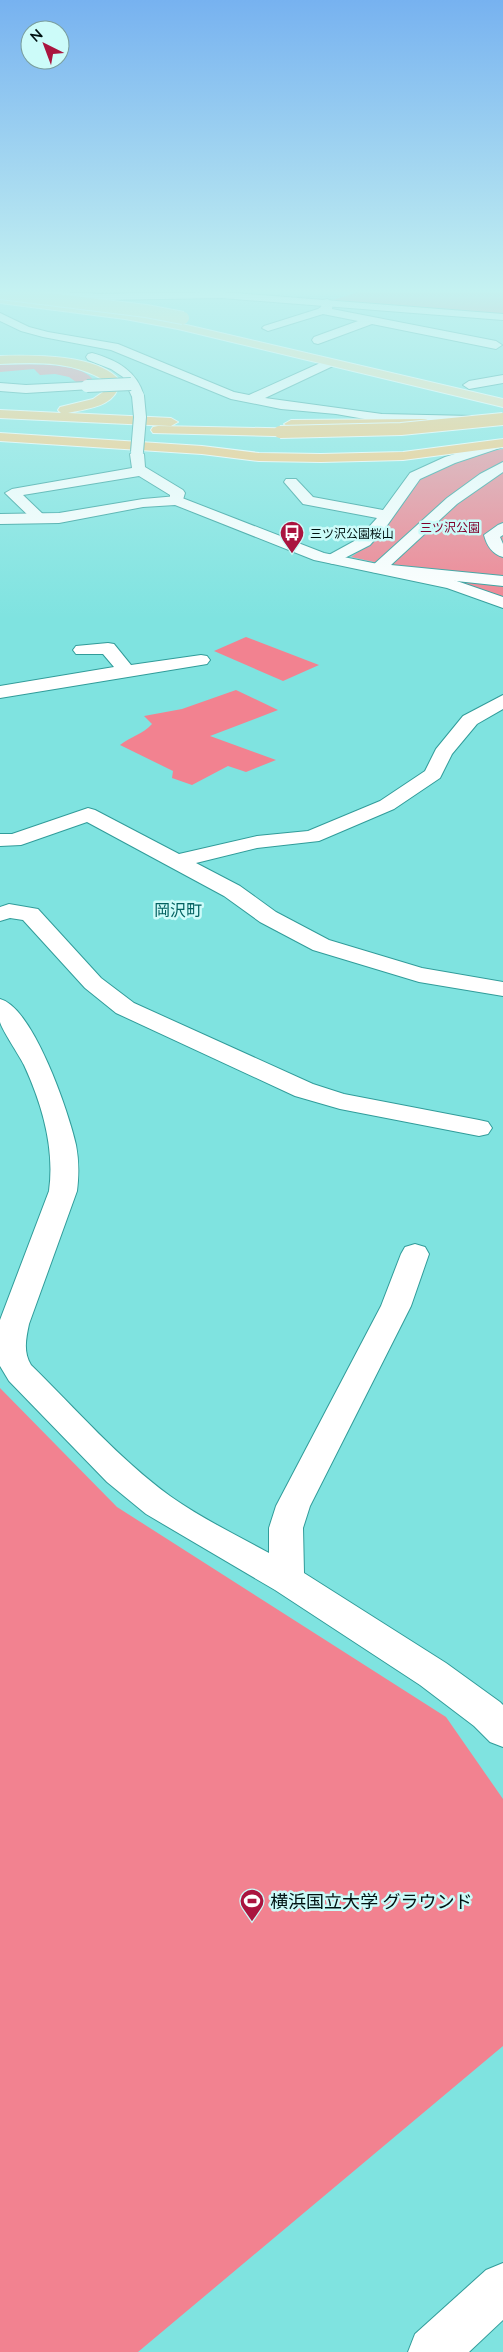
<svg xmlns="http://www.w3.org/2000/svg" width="503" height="2352" font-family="Lato,'Noto Sans JP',sans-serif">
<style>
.green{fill:#f28290}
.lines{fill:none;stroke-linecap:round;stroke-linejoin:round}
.street-casing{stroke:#319c9a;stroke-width:2}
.secondary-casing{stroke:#319c9a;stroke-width:2}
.primary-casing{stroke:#fff;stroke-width:2}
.highway-casing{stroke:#fff;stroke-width:2}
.street{fill:#fff;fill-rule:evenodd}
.secondary{fill:#fff;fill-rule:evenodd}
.primary{fill:#ffdbab;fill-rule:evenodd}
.highway{fill:#ffc373;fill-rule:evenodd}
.street-bridge-casing{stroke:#319c9a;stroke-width:14;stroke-linecap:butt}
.primary-bridge-casing{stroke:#fff;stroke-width:14;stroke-linecap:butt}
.highway-bridge-casing{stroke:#fff;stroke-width:14;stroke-linecap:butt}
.street-bridge{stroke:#fff;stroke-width:12}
.primary-bridge{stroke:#ffdbab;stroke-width:12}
.highway-bridge{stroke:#ffc373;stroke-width:12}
.labels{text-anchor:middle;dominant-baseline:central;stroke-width:5;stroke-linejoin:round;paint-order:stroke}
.far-park-label{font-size:12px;fill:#80002b;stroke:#ccfbf9}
.far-poi-label{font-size:12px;fill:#001212;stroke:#ccfbf9;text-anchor:start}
.neighbourhood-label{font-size:16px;fill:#026160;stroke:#ccfbf9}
.near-poi-label{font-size:18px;fill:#001212;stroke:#ccfbf9;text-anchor:start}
</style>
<rect width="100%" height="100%" fill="#7fe3e0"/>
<g class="green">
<path d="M368 289H503V317L327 302Z"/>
<path d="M0 365C20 364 82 361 93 380L79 384 69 377 55 374 40 375 34 369 0 372Z"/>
<path d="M503 449V603L429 574 351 557 373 542 422 476 480 453Z"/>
<path d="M246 637 319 665 283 681 214 651Z"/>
<path d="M236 690 278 710 210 736 276 760 246 772 228 766 192 785 172 778 173 771 120 745C130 737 143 734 152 724L144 716 182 709Z"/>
<path d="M0 1388 117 1507 446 1717 503 1799V2046L138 2352H0Z"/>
</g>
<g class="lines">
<defs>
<g id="street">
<path d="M41 291 100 294 106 297 100 300 37 296 36 294Z"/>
<path d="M327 299 333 302 332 309 496 341 502 345 496 349 372 324 318 344 314 343 312 340 314 337 358 321 323 314 268 331 262 328 264 326 318 309 321 307 323 300Z"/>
<path d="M0 313 29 327 48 332 118 344 234 392 249 395 329 359 333 360 335 363 333 366 265 398 382 414 472 416 479 420 472 424 382 422 336 414 281 409 231 399 111 350 43 337 21 331 0 321Z"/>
<path d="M92 353C117 360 137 371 144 396L143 399H133L123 377 111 369 88 360 86 357 88 354Z"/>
<path d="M503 375V383L469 389 463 385 469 381Z"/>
<path d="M87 382 93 386 91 389 26 393 0 391V383L26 385Z"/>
<path d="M503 439V447L455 463 420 479 386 527 370 545 333 564 327 562 325 559 327 556 358 539 377 518 303 504 284 482 286 479H296L313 497 383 510 410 473 445 457Z"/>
<path d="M137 450 144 454 145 467 183 490 185 493 182 503H172L170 500V495L139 476 23 495 47 518 39 523 34 521 5 493 12 489 132 468 130 454Z"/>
<path d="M503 462V472L457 504 391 565 503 576V586L372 572 370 569 372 566 447 498 480 474Z"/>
<path d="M503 523V535L500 537 503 544V557C492 554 487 546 484 535L498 525Z"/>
<path d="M108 643 114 644 131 665 201 655 207 656 210 660 207 664 201 665 0 698V686L114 667 103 654H76L73 650 76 646Z"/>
<path d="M503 695V709L477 724 452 754 440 778 394 809 319 841 257 848 196 863 240 886 276 912 329 940 422 968 503 982V996L419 982 313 950 260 922 224 896 87 822 21 845 0 846V834H12L88 808 95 810 179 854 257 836 308 831 380 801 425 771 436 749 463 716Z"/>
<path d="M9 904 38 909 101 978 134 1003 313 1084 344 1094 479 1120 488 1122 492 1128 488 1134 479 1136 340 1109 295 1096 116 1013 85 988 23 920 10 918 0 921V907Z"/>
<path d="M0 999C33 1007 69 1113 76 1145 79 1161 79 1175 77 1191L29 1324C26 1338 23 1352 31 1365 76 1409 119 1459 170 1496 201 1518 236 1535 269 1553V1528L276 1506 381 1306 401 1254 405 1247 415 1244 425 1247 429 1254 411 1306 310 1506 303 1528 304 1573 446 1663 500 1702 503 1705V1747L490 1742 474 1726 420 1685 275 1590 146 1514 107 1482 9 1381 0 1366V1320L49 1191C55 1148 42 1104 24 1065 19 1055 2 1030 0 1022 0 1015 0 1006 0 999Z"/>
<path d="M503 2263V2320L469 2352H408L415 2334 486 2270Z"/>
</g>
<g id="secondary">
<path d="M222 292 503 314V320L222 298 101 300 69 312 63 309 100 294Z"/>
<path d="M177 496 324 553 451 579 503 597V608L447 588 314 560 175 505 143 507 59 523 0 524V514L59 513 143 499Z"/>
</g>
<path id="primary" d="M0 297 125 313 178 323 503 399V407L178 329 125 319 0 303Z"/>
<g id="highway">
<path d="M0 356C32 355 99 354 120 381 116 407 90 408 68 413L171 418 178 422 171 426 0 418V410L61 413 58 410 60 407 93 399 106 390 107 382C74 361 38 362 0 364Z"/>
<path d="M426 419 433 423 431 426 291 428 284 424 291 420Z"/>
<path d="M158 426 312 429 319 433 312 437 153 433 151 430 153 427Z"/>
<path d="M0 433 202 446 259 453 321 454 403 452 503 439V447L403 460 321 462 259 461 202 454 0 441Z"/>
</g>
</defs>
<use href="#street" class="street-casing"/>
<use href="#secondary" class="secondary-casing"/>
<use href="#primary" class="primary-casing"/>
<use href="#highway" class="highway-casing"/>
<use href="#street" class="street"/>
<use href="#secondary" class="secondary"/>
<use href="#primary" class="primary"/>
<use href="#highway" class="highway"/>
<defs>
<g id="street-bridge">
<path d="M87 386 131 384"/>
<path d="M137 452 140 417 138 396"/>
</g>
<path id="primary-bridge" d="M0 293 146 311 183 318"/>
<path id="highway-bridge" d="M280 432 401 429 503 419"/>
</defs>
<use href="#street-bridge" class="street-bridge-casing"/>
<use href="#primary-bridge" class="primary-bridge-casing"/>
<use href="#highway-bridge" class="highway-bridge-casing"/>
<use href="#street-bridge" class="street-bridge"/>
<use href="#primary-bridge" class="primary-bridge"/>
<use href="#highway-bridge" class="highway-bridge"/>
</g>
<linearGradient id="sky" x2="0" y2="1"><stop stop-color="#77b2f0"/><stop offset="0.47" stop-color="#c5f2f1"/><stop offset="1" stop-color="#c5f2f1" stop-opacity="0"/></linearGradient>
<rect width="503" height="619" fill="url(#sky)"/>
<defs>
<symbol id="bus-pin" viewBox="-11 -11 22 30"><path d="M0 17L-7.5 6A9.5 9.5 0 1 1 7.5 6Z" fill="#aa143f" stroke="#ccfbf9"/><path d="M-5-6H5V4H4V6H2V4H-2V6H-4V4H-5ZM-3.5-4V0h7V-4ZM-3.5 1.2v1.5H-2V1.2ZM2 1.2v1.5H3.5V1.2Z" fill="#fff"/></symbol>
<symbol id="stadium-pin" viewBox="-11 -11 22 30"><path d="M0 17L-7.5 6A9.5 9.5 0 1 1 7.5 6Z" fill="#aa143f" stroke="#ccfbf9"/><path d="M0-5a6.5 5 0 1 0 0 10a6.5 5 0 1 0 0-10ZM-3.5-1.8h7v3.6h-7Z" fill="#fff"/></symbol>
</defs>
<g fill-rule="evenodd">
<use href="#bus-pin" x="278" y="519" width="28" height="38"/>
<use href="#stadium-pin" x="238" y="1887" width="28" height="38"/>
</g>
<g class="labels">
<g class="far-park-label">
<text x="450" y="527">三ツ沢公園</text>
</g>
<g class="far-poi-label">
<text x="310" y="533">三ツ沢公園桜山</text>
</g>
<g class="neighbourhood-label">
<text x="178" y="909">岡沢町</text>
</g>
<g class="near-poi-label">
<text x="270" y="1901">横浜国立大学 グラウンド</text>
</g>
</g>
<g transform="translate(45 45) rotate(318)"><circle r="24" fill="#ccfbf9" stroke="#7a9e9d"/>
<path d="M0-4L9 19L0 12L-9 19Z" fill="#aa143f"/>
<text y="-8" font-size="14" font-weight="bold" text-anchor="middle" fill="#001212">N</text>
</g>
</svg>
